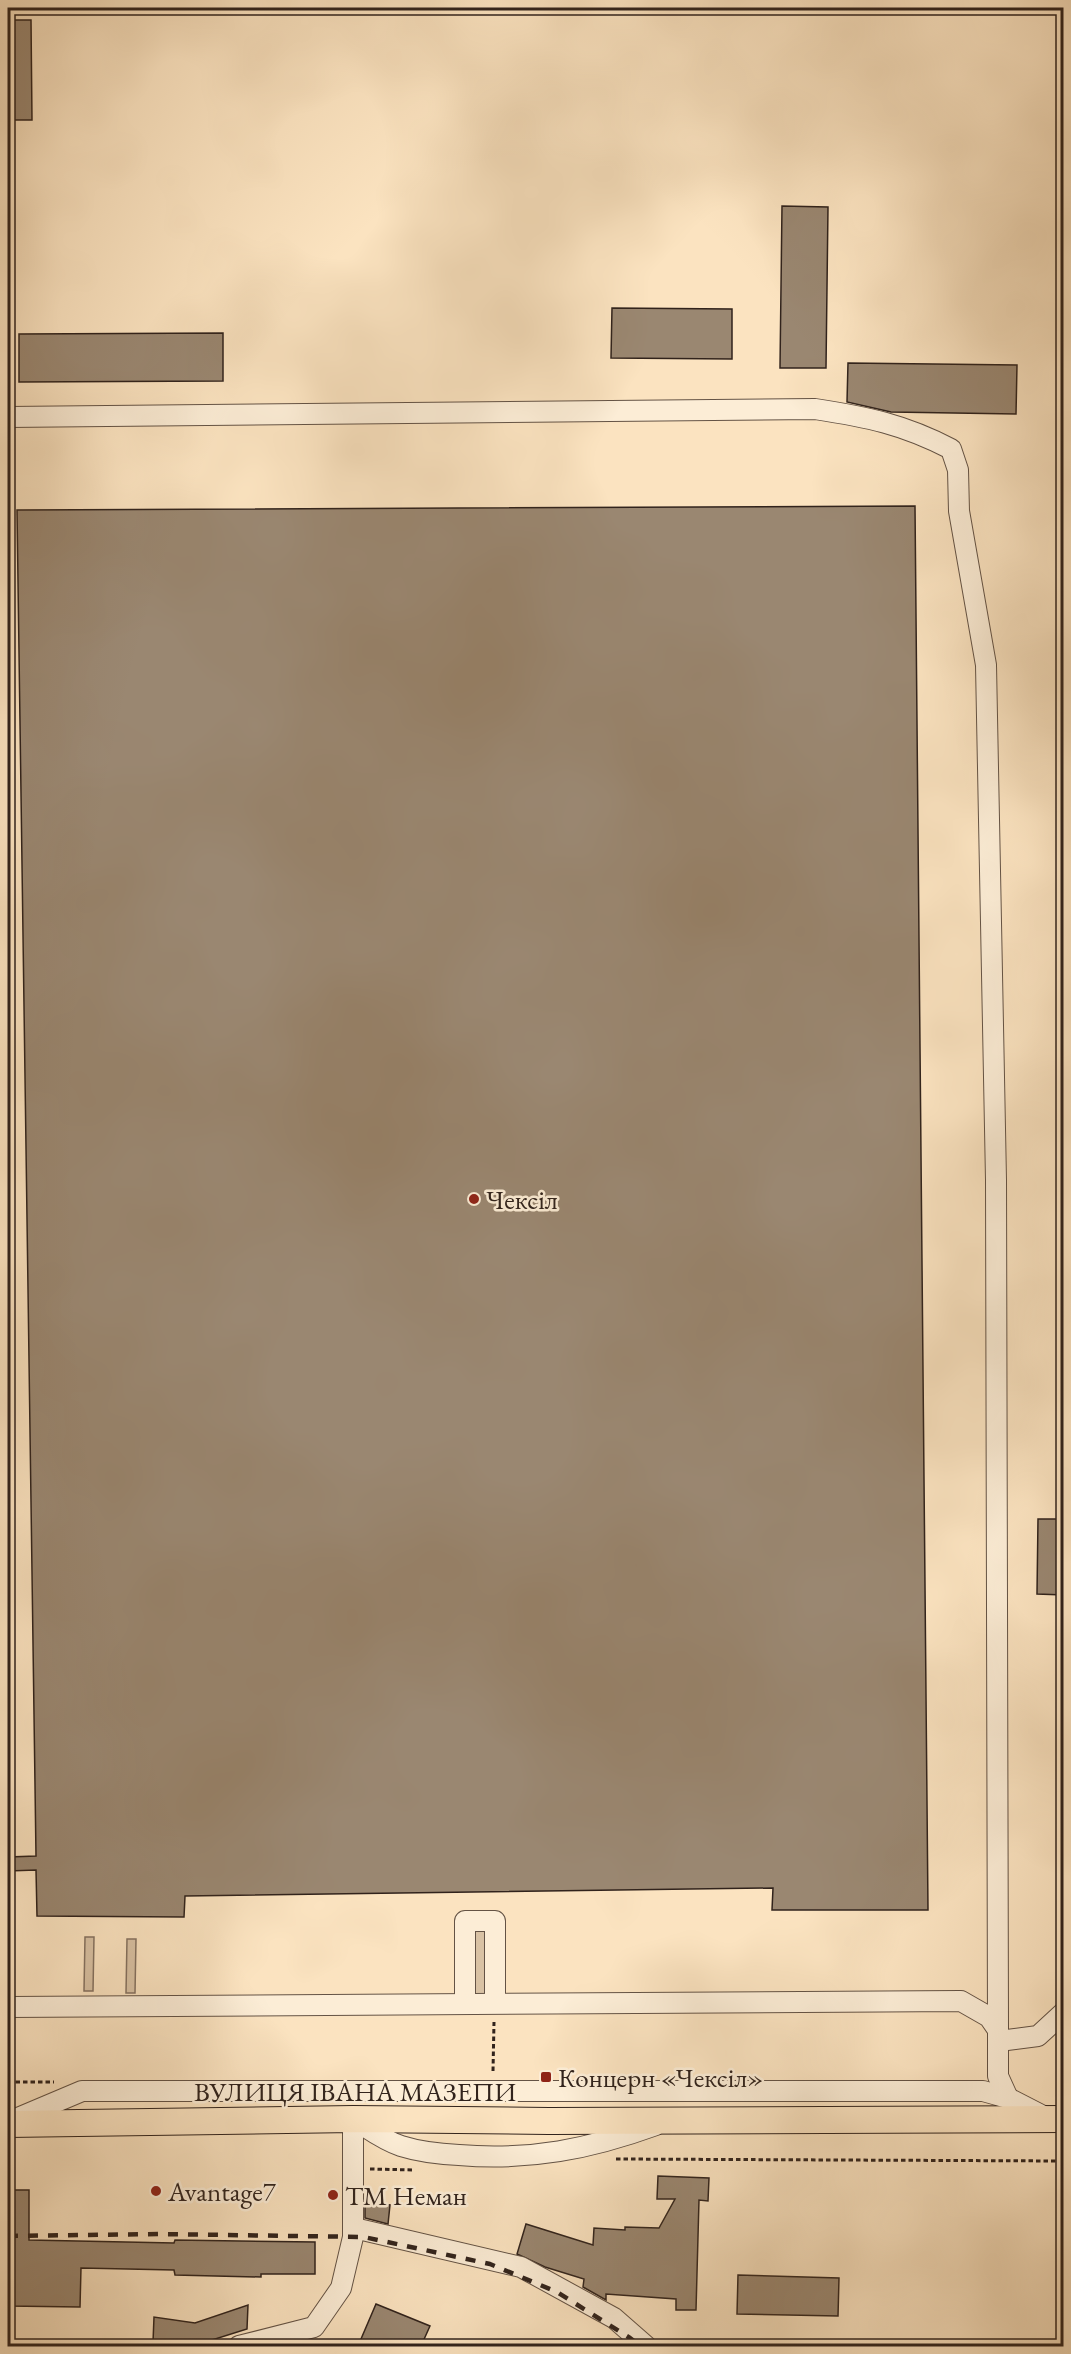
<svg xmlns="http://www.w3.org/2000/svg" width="1071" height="2354" font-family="'EB Garamond',serif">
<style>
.green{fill:#d9c2a4;stroke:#857260;stroke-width:1.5}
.building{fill:#9a8771;stroke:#31231c;stroke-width:1.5}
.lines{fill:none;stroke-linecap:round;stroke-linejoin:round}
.minor-casing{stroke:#645345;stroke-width:22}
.major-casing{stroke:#31231c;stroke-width:28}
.path{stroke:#31231c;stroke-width:3;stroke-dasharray:4.5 3;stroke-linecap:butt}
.minor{stroke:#fcedd6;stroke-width:20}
.major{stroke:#fbe3c0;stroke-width:26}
.rail{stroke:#31231c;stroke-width:4.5;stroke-dasharray:10 10;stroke-linecap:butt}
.poi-dot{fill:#8f2418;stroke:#fcedd6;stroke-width:2}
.labels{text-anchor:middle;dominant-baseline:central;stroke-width:5;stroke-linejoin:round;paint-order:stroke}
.poi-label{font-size:27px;fill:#31231c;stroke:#fcedd6;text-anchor:start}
.street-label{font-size:27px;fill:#31231c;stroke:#fcedd6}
</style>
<rect width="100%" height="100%" fill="#fbe3c0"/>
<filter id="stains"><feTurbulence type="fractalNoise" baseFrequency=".00333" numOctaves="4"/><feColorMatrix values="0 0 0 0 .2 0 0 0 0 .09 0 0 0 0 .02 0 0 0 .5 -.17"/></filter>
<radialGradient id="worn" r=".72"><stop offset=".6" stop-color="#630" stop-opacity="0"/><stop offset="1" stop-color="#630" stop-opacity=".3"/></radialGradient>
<g class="green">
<path d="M486 1928V1995H473V1929Z"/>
<path d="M85 1937H94L93 1991H84Z"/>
<path d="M127 1939H136L135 1993H126Z"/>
</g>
<g class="building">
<path d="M8 20H31L32 120H8Z"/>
<path d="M782 206 828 207 826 368H780Z"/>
<path d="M612 308 732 309V359L611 358Z"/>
<path d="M223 333V381L19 382V334Z"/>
<path d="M848 363 1017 365 1016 414 891 412 847 402Z"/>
<path d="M915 506 928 1910H772L773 1888 185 1896 184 1917 37 1916 36 1870 8 1871V1857L36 1856 17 510Z"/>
<path d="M1038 1519H1064V1595L1037 1594Z"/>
<path d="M658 2176 709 2178 708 2201 699 2200 696 2310H676V2299L606 2294V2300L583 2287 584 2279 545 2267 517 2254 526 2224 593 2245 594 2228 625 2230V2227L659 2228 675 2199H657Z"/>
<path d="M8 2190H29V2240L174 2243 175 2240 315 2242V2274H261V2277L175 2275 174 2270 81 2268 80 2307 8 2306Z"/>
<path d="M365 2202 390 2205 388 2224 365 2218Z"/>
<path d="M738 2275 839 2278 838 2316 737 2314Z"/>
<path d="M376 2304 430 2326 421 2346H358Z"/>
<path d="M248 2305 247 2329 193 2346 153 2342 154 2317 195 2323Z"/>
</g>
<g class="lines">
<defs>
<g id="minor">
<path d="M8 417 815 409C867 417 903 424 951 449L958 470 959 511 986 665 996 1180 998 2030"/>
<path d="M465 2004V1921H495V2003"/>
<path d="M8 2007 961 2001 989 2017 998 2030V2076L1008 2098"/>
<path d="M999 2041 1038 2036 1064 2012"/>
<path d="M353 2119C369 2129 383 2140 401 2146 420 2152 439 2154 459 2155 529 2161 590 2149 656 2125"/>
<path d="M11 2121 82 2091H983L1008 2098 1049 2119"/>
<path d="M354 2228 521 2267 614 2318 646 2346"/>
<path d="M239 2346 314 2327 341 2288 353 2237V2119"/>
</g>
<path id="major" d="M8 2124 353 2119 549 2121 1064 2119"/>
</defs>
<use href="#minor" class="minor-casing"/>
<use href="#major" class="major-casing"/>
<g class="path">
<path d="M493 2071 494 2022"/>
<path d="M8 2082H54"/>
<path d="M616 2159 1064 2161"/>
<path d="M370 2169 414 2170"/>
</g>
<use href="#minor" class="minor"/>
<use href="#major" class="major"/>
<path class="rail" d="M8 2236 159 2234 364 2237 490 2264 557 2292 630 2338 640 2346"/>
</g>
<g class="poi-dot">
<circle cx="474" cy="1199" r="6"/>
<rect x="540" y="2071" width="12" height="12" rx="3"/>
<circle cx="156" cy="2191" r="6"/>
<circle cx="333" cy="2195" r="6"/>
</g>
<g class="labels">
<g class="poi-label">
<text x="486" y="1199">Чексіл</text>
<text x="558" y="2077">Концерн «Чексіл»</text>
<text x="168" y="2191">Avantage7</text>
<text x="345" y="2195">ТМ Неман</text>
</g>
<g class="street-label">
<text x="355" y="2091">ВУЛИЦЯ ІВАНА МАЗЕПИ</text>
</g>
</g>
<rect width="1071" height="2354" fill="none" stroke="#fbe3c0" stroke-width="30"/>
<rect x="9" y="9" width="1053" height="2336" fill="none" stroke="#31231c" stroke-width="3"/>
<rect x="15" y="15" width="1041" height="2324" fill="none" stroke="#31231c" stroke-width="1.5"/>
<rect width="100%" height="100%" filter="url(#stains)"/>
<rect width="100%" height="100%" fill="url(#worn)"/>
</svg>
